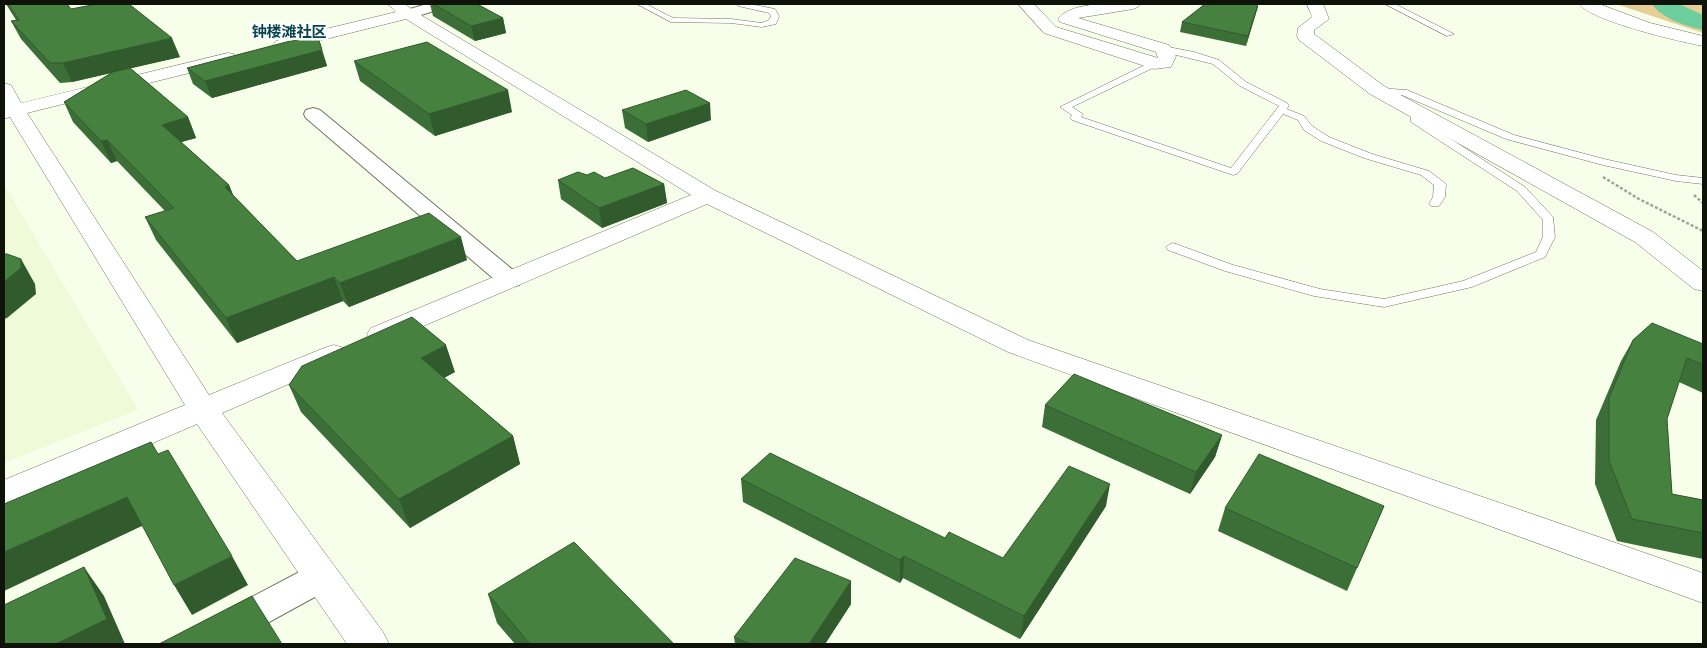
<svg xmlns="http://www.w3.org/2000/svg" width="1707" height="648" font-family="'DM Sans','Noto Sans SC',sans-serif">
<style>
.built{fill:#eefad8}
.green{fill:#e7ce95}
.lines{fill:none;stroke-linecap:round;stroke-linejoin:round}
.river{fill:#6ccd9d;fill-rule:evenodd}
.lane-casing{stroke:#6f7761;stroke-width:1}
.street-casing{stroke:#6f7761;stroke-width:2}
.secondary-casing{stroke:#6f7761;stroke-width:1}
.path{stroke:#a0a695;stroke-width:2.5;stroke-dasharray:3 2;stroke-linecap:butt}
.lane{fill:#fff;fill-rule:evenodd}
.street{fill:#fff;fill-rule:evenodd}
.secondary{fill:#fff;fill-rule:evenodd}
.wall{fill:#3c6f37}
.shaded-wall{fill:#315a2d}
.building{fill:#468140;stroke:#315a2d}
.labels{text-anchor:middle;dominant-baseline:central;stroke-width:5;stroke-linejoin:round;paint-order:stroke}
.far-quarter-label{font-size:15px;font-weight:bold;fill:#074450;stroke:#fff}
</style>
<rect width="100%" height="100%" fill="#f7ffea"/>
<path class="built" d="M4 184 138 410 4 463Z"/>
<path class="green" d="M1616 4H1703V33Z"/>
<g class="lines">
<path class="river" d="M1652 4H1679L1703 15V30C1686 26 1662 19 1652 4Z"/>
<defs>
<g id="lane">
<path d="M637 4H646L673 18 731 19 762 23 769 20 771 16 769 13 738 6 737 4H750L775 9 779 16 776 24 762 27 731 23 671 22Z"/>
<path d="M1385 4H1395L1454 34 1447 36Z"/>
<path d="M1163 46 1194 52 1219 60 1246 82 1287 103 1289 105 1287 109 1304 116 1312 126 1329 137 1372 154 1429 171 1446 184 1445 197 1439 206H1431L1429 204 1433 197 1434 185 1421 175 1364 158 1321 141 1304 130 1298 120 1283 114 1237 174 1233 175 1072 120 1070 118 1072 115 1060 107 1151 62H1157V66L1072 107 1083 114 1081 117 1231 168 1279 106 1240 86 1213 64 1160 51 1159 49Z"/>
<path d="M1377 88 1407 90 1514 135 1604 159 1676 175 1703 178V184L1676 181 1603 165 1506 139 1402 95 1374 93V89Z"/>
<path d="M1415 108 1420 111V119L1525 187 1553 217 1555 237 1545 257 1472 287 1384 307 1314 296 1225 271 1168 250 1166 247 1172 243 1176 244 1233 265 1320 289 1384 299 1463 281 1536 252 1543 237V220L1517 191 1411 122 1410 111Z"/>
</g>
<g id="street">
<path d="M427 4H449L447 7 408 19 403 17 400 14 403 11Z"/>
<path d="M313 108 320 110 519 275 522 280 519 285 510 287 501 285 306 118 304 114 306 110Z"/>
<path d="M321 563 333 567 339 577 333 587 229 644H177L183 633 309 567Z"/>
</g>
<g id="secondary">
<path d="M388 4H405L414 11 716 191 1028 340 1703 573V603L1008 352 707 204 391 340 381 342 371 340 367 334 371 328 691 195 406 19 282 50 276 49 273 45 276 41 396 12Z"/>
<path d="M1018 4H1034L1056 27 1158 58 1156 52 1060 22 1058 19C1072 0 1119 4 1141 4L1138 7 1133 9 1078 18 1169 45 1176 56 1171 67 1154 69 1044 33Z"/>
<path d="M1307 4H1323L1329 19 1314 30V34L1384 86 1653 232 1703 271V291L1694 289 1635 242 1370 94 1299 40 1297 36 1298 28 1312 17Z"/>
<path d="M1579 4H1599L1650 23 1703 36V46C1681 42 1591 21 1579 4Z"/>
<path d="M228 53 234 54 237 58 234 62 27 113 209 395 324 348 334 345 344 348 348 354 344 360 222 413 383 632 389 644H347L197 424 16 502 4 505V480L185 405 10 117 4 119V83L11 85 21 103Z"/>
</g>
</defs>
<use href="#lane" class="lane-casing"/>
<use href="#street" class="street-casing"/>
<use href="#secondary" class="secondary-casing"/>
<g class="path">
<path d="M1603 177 1639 199 1703 231"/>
<path d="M1694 195 1703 203"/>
</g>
<use href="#lane" class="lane"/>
<use href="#street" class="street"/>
<use href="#secondary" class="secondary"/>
</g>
<g class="wall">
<path d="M6 4H67L71 9 180 57 130 68 188 117 196 138 181 142 229 185 233 195 297 261 467 260 349 307 343 301 237 343 156 240 145 217 165 211 117 161 111 163 73 122 64 102 111 73 72 82 60 83 21 39 11 21 16 20Z"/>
<path d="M430 4H477L503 18 506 33 475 41 433 16Z"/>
<path d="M1205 4H1258L1246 46 1180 32 1182 22Z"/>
<path d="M317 34 327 66 212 98 193 84 187 68Z"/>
<path d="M354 61 512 112 435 136 360 81Z"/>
<path d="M622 110 711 120 648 142 625 128Z"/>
<path d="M587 175 605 178 664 184 667 203 602 228 561 199 558 180Z"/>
<path d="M1633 340 1703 344V393L1679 382 1667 419 1672 494 1703 500V559L1617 541 1595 484 1596 420 1621 361Z"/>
<path d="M455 372 444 378 513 436 520 464 410 528 301 412 289 385Z"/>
<path d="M1045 405 1222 435 1215 457 1190 494 1042 427Z"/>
<path d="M741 479 945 538 1003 558 1106 506 1020 639 903 578 900 583 743 502Z"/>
<path d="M1384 506 1347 591 1218 531 1225 508Z"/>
<path d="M851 581V604L825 644H735L734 637Z"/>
<path d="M488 594 674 644H515L497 623Z"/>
</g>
<g class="shaded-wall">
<path d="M1258 4V7L1246 46 1248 36Z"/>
<path d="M503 18 506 33 475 41 471 26Z"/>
<path d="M317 34 327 66 212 98 205 81Z"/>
<path d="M172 38 180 57 72 82 63 63Z"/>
<path d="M508 90 512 112 435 136 429 114Z"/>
<path d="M710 103 711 120 648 142 646 124Z"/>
<path d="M188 117 196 138 171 145 162 125Z"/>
<path d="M107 140 117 161 111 163 101 141Z"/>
<path d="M664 184 667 203 602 228 599 208Z"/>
<path d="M229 185 238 207 225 187Z"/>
<path d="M461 237 467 260 349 307 340 283Z"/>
<path d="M21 259 35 284 36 294 7 318 4 319V282Z"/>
<path d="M334 277 343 301 237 343 226 318Z"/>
<path d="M446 345 455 372 430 385 421 358Z"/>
<path d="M1222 435 1215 457 1190 494 1196 472Z"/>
<path d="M513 436 520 464 410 528 399 499Z"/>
<path d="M1110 484 1106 506 1020 639 1024 616Z"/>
<path d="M127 497 144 525 4 591V552Z"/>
<path d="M232 556 248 585 192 615 174 585Z"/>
<path d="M904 556 903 578 900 583V560Z"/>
<path d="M84 567 104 596 125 644H56Z"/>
<path d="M851 581V604L825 644H809Z"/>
</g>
<g class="building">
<path d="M8 4H67L71 9 97 4H129L172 38 63 63H50L11 21 19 20Z"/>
<path d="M434 4H477L503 18 471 26Z"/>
<path d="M1205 4H1258L1248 36 1182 22Z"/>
<path d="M317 34 322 50 205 81 187 68Z"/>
<path d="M427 42 508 90 429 114 354 61Z"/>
<path d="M130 68 188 117 162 125 229 185 225 187 297 261 429 213 461 237 340 283 334 277 226 318 145 217 174 208 107 140 101 141 64 102 113 72Z"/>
<path d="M686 90 710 103 646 124 622 110Z"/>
<path d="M633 168 664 184 599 208 558 180 578 172 587 175 594 172 605 178Z"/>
<path d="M4 254H7L21 259V268L4 282Z"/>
<path d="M412 317 446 345 421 358 513 436 399 499 289 385 302 366Z"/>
<path d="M1652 323 1703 344V365L1687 358 1667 419 1672 494 1703 500V533L1632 519 1609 461V398L1633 340Z"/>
<path d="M1074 374 1222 435 1196 472 1045 405Z"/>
<path d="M151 442 158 454 168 450 232 556 174 585 127 497 4 552V504Z"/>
<path d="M770 453 945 538 949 532 1003 558 1069 466 1110 484 1024 616 904 556 900 560 741 479Z"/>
<path d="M1259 454 1384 506 1357 568 1225 508Z"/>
<path d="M574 542 674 644H530L488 594Z"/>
<path d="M795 558 851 581 809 644H750L734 637Z"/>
<path d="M84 567 107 619 56 644H4V605Z"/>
<path d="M252 596 282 644H159Z"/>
</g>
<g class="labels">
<g class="far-quarter-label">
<text x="289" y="32">钟楼滩社区</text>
</g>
</g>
<rect width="1707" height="648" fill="none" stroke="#0f1209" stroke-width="10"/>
</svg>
